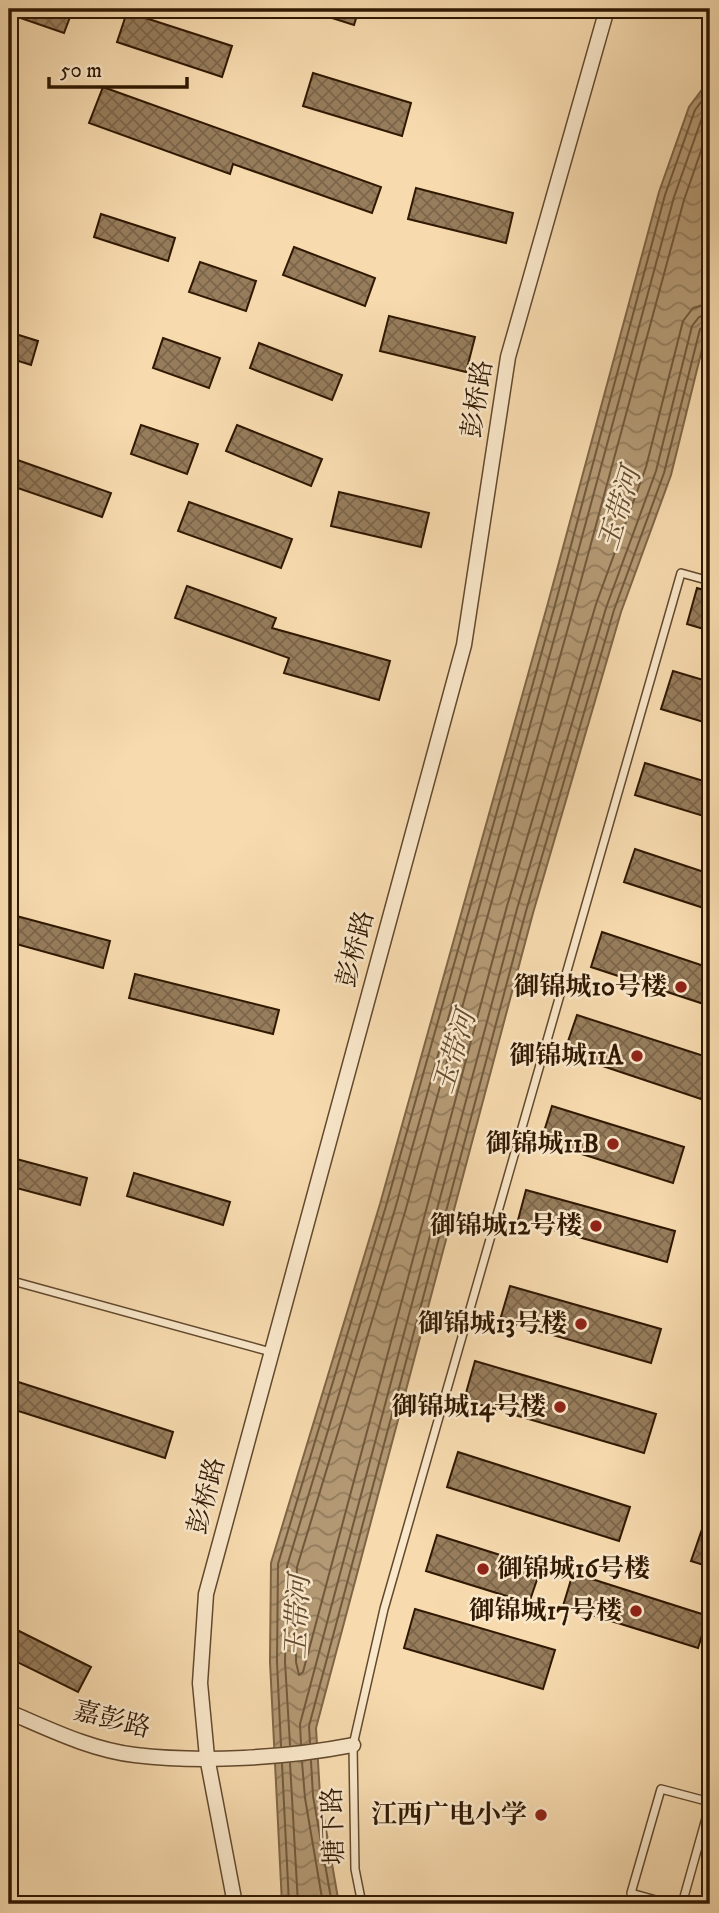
<svg xmlns="http://www.w3.org/2000/svg" width="719" height="1913" font-family="'IM FELL DW Pica','Noto Serif SC',serif">
<style>
.water{fill:url(#water-waves);stroke:#7f6546;stroke-width:2}
.lines{fill:none;stroke-linecap:round;stroke-linejoin:round}
.shore{stroke:#72583b;stroke-width:2}
.building{fill:url(#building-cross-hatch);stroke:#301802;stroke-width:2}
.lane-casing{stroke:#62492d;stroke-width:10}
.street-casing{stroke:#62492d;stroke-width:17}
.lane{stroke:#fae8cb;stroke-width:7}
.street{stroke:#fae8cb;stroke-width:14}
.poi-dot{fill:#8f2418;stroke:#fae8cb;stroke-width:2.5}
.labels{text-anchor:middle;dominant-baseline:central;stroke-width:5;stroke-linejoin:round;paint-order:stroke}
.street-label{font-size:26px;fill:#301802;stroke:#fae8cb}
.poi-label{font-size:26px;font-weight:bold;fill:#301802;stroke:#fae8cb;text-anchor:end}
.water-label{font-size:28px;font-style:italic;fill:#644c30;stroke:#fae8cb}
</style>
<defs>
<pattern id="water-waves" width="16" height="10" patternUnits="userSpaceOnUse" patternTransform="scale(1.75)"><rect width="16" height="10" fill="#b39974"/><path d="M0 5q4-4 8 0t8 0" fill="none" stroke="#927c5d"/></pattern>
<pattern id="building-cross-hatch" width="8" height="8" patternUnits="userSpaceOnUse" patternTransform="scale(1.75)"><rect width="8" height="8" fill="#977d5c"/><path d="M0 0l8 8M0 8l8-8" fill="none" stroke="#7c654a"/></pattern>
</defs>
<rect width="100%" height="100%" fill="#f7dbaf"/>
<filter id="stains"><feTurbulence type="fractalNoise" baseFrequency=".00286" numOctaves="4"/><feColorMatrix values="0 0 0 0 .2 0 0 0 0 .09 0 0 0 0 .02 0 0 0 .5 -.17"/></filter>
<radialGradient id="worn" r=".72"><stop offset=".6" stop-color="#630" stop-opacity="0"/><stop offset="1" stop-color="#630" stop-opacity=".3"/></radialGradient>
<path class="water" d="M710 79V317L671 475 621 612 533 913 316 1728 320 1795 339 1904H282L270 1662 271 1563 380 1204 548 603 659 192 689 107Z"/>
<g class="lines">
<g class="shore">
<path d="M710 125 684 200 573 610 405 1212 297 1567 296 1662 299 1675 303 1672 507 906 596 604 646 467 683 321 693 308 710 303"/>
<path d="M310 1743 309 1726 526 911 614 610 664 473 700 329 710 323"/>
<path d="M301 1744 300 1724 517 909 606 608 656 471 692 326 699 317 710 314"/>
<path d="M290 1745 285 1662 287 1566 395 1209 563 607 674 197 703 115 710 105"/>
<path d="M281 1746 277 1662 278 1564 386 1206 555 605 665 195 695 110 710 90"/>
<path d="M311 1761 313 1796 332 1904"/>
<path d="M302 1762 305 1798 323 1904"/>
<path d="M290 1763 298 1904"/>
<path d="M282 1764 289 1904"/>
</g>
</g>
<g class="building">
<path d="M9 9H73L64 33 9 14Z"/>
<path d="M313 9H359L354 25 313 12Z"/>
<path d="M127 12 232 46 222 77 117 42Z"/>
<path d="M313 73 411 103 402 136 303 106Z"/>
<path d="M103 87 381 187 372 213 233 164 230 174 89 123Z"/>
<path d="M416 188 513 213 506 243 408 219Z"/>
<path d="M101 214 175 238 168 261 94 237Z"/>
<path d="M294 247 375 278 365 306 283 275Z"/>
<path d="M200 262 256 281 246 311 189 292Z"/>
<path d="M389 316 475 337 466 372 380 351Z"/>
<path d="M9 332 38 341 31 365 9 358Z"/>
<path d="M163 338 220 358 209 388 153 368Z"/>
<path d="M259 343 342 375 332 400 250 368Z"/>
<path d="M141 425 198 444 187 474 131 454Z"/>
<path d="M237 425 322 459 311 486 226 451Z"/>
<path d="M9 457 111 493 102 517 9 485Z"/>
<path d="M339 492 429 513 421 547 331 526Z"/>
<path d="M189 502 292 539 281 568 178 531Z"/>
<path d="M187 586 276 618 272 628 390 661 379 700 284 673 289 658 175 618Z"/>
<path d="M697 588 710 592V631L687 624Z"/>
<path d="M673 671 710 682V724L661 709Z"/>
<path d="M645 763 710 783V818L635 795Z"/>
<path d="M635 849 710 874V910L624 882Z"/>
<path d="M9 914 110 941 103 968 9 942Z"/>
<path d="M602 932 710 968V1006L591 967Z"/>
<path d="M135 974 279 1010 273 1034 129 998Z"/>
<path d="M577 1015 710 1058V1072L701 1099 564 1053Z"/>
<path d="M552 1106 684 1147 673 1183 541 1141Z"/>
<path d="M9 1157 87 1178 80 1205 9 1186Z"/>
<path d="M134 1173 230 1202 223 1225 127 1196Z"/>
<path d="M526 1190 675 1231 667 1262 518 1220Z"/>
<path d="M510 1286 661 1329 651 1363 500 1320Z"/>
<path d="M475 1361 656 1414 644 1453 464 1400Z"/>
<path d="M9 1379 173 1432 165 1458 9 1408Z"/>
<path d="M458 1452 630 1507 619 1541 447 1487Z"/>
<path d="M708 1512H710V1567L691 1561Z"/>
<path d="M437 1535 541 1568 529 1603 426 1571Z"/>
<path d="M573 1573 708 1616 698 1648 563 1606Z"/>
<path d="M415 1609 555 1650 543 1689 404 1648Z"/>
<path d="M9 1626 91 1667 78 1692 9 1658Z"/>
</g>
<g class="lines">
<defs>
<g id="lane">
<path d="M9 1280 271 1352"/>
<path d="M362 1904 355 1869 353 1745 384 1609 681 573 710 581"/>
<path d="M670 1904 631 1893 661 1789 710 1802"/>
<path d="M682 1904 710 1804"/>
</g>
<g id="street">
<path d="M9 1712C49 1729 91 1750 135 1755 202 1763 286 1758 353 1745"/>
<path d="M235 1904 207 1757 200 1683 206 1594 464 645 508 357 607 9"/>
</g>
</defs>
<use href="#lane" class="lane-casing"/>
<use href="#street" class="street-casing"/>
<use href="#lane" class="lane"/>
<use href="#street" class="street"/>
</g>
<g class="poi-dot">
<circle cx="681" cy="987" r="7"/>
<circle cx="637" cy="1056" r="7"/>
<circle cx="613" cy="1144" r="7"/>
<circle cx="596" cy="1226" r="7"/>
<circle cx="581" cy="1324" r="7"/>
<circle cx="560" cy="1407" r="7"/>
<circle cx="483" cy="1569" r="7"/>
<circle cx="636" cy="1611" r="7"/>
<circle cx="541" cy="1815" r="7"/>
</g>
<g class="labels">
<g class="street-label">
<text transform="translate(478 399) rotate(-81)">彭桥路</text>
<text transform="translate(356 949) rotate(-75)">彭桥路</text>
<text transform="translate(207 1496) rotate(-75)">彭桥路</text>
<text transform="translate(112 1720) rotate(14)">嘉彭路</text>
<text transform="translate(334 1826) rotate(-92)">塘下路</text>
</g>
<g class="poi-label">
<text x="667" y="987">御锦城10号楼</text>
<text x="623" y="1056">御锦城11A</text>
<text x="599" y="1144">御锦城11B</text>
<text x="582" y="1226">御锦城12号楼</text>
<text x="567" y="1324">御锦城13号楼</text>
<text x="546" y="1407">御锦城14号楼</text>
<text x="497" y="1569" text-anchor="start">御锦城16号楼</text>
<text x="622" y="1611">御锦城17号楼</text>
<text x="527" y="1815">江西广电小学</text>
</g>
<g class="water-label">
<text transform="translate(620 509) rotate(-73)">玉带河</text>
<text transform="translate(455 1052) rotate(-73)">玉带河</text>
<text transform="translate(298 1617) rotate(-87)">玉带河</text>
</g>
</g>
<rect width="719" height="1913" fill="none" stroke="#f7dbaf" stroke-width="35"/>
<rect x="10" y="10" width="698" height="1892" fill="none" stroke="#301802" stroke-width="3.5"/>
<rect x="18" y="18" width="684" height="1878" fill="none" stroke="#301802" stroke-width="2"/>
<path d="M49 77v10h138v-10" fill="none" stroke="#301802" stroke-width="3.5"/>
<text x="60" y="77" font-size="21" fill="#301802" stroke="#fae8cb" stroke-width="5" paint-order="stroke">50 m</text>
<rect width="100%" height="100%" filter="url(#stains)"/>
<rect width="100%" height="100%" fill="url(#worn)"/>
</svg>
